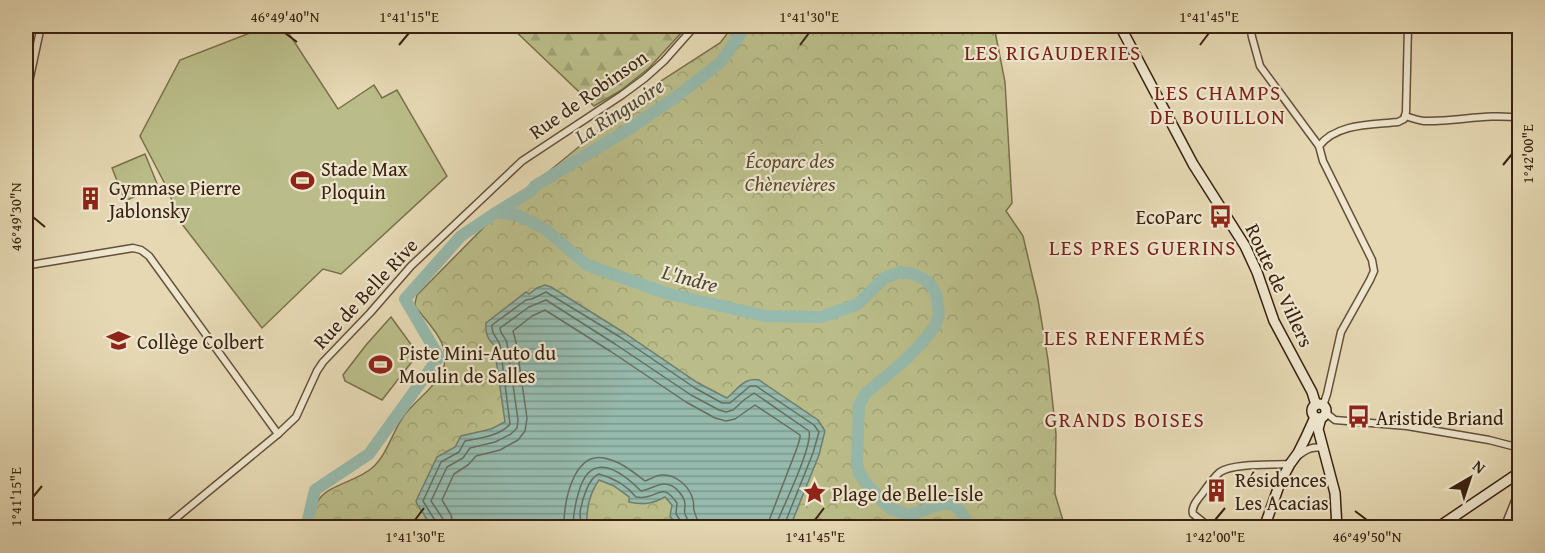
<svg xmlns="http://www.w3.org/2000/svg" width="1545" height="553" font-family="'Gentium Book Plus',serif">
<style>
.forest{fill:url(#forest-firs);stroke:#7a704c;stroke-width:1.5}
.park{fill:url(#park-crowns);stroke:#7a704c;stroke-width:1.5}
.garden{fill:#babd89;stroke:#7a704c;stroke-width:1.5}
.water{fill:url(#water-rules);stroke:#717d6e;stroke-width:1.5}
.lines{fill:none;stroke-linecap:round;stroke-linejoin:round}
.shore{stroke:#686e5e;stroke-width:1.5}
.river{stroke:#96baad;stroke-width:12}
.minor-casing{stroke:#655039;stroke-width:9}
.secondary-casing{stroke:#3a2210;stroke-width:12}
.minor{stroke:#eee6ce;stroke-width:6}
.secondary{stroke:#eee6ce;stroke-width:9}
.ticks{fill:none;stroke:#3a2210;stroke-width:2}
.labels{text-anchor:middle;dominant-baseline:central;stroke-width:4.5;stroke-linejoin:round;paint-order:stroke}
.street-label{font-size:20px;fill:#3a2210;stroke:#eee6ce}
.park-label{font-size:20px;font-style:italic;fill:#5a492e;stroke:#eee6ce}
.poi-label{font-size:20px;fill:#3a2210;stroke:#eee6ce;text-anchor:start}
.neighbourhood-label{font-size:21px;letter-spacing:1.5px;fill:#7a1f14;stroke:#eee6ce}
.water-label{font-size:21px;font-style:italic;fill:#514837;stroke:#eee6ce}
.neatline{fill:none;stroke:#3a2210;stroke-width:2}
.ticks-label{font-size:15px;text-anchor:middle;fill:#3a2210}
</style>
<defs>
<pattern id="forest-firs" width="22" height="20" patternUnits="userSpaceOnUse" patternTransform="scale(1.5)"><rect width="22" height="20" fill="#babd89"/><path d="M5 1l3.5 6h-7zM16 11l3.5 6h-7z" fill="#a1a275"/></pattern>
<pattern id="park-crowns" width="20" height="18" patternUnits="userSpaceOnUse" patternTransform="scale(1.5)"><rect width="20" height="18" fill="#babd89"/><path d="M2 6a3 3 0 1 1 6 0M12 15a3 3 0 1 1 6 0" fill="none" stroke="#a1a275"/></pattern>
<pattern id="water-rules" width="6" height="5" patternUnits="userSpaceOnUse" patternTransform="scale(1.5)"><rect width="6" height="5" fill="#96baad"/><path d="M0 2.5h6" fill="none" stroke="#7b978b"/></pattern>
</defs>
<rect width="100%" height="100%" fill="#e5d8b3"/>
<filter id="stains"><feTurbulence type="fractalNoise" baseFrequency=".00333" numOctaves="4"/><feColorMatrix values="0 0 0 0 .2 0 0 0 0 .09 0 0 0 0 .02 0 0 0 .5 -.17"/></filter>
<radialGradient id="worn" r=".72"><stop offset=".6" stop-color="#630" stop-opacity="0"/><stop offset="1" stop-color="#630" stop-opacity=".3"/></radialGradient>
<path class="forest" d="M510 26H671L681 33 649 68 620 91 594 106Z"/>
<path class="park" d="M733 26H994L1005 82 1012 203 1006 211 1023 236 1038 300 1048 360 1056 434 1055 494 1065 527 308 528C311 518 314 506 320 498 330 485 359 480 372 468 387 455 392 433 403 417 414 401 433 390 442 372 452 349 436 332 422 315 420 312 415 308 415 304 415 302 417 296 417 295L491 220 499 217 503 209 653 86 720 43Z"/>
<g class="garden">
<path d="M268 26H284L338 109 374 85 382 98 397 90 447 176 341 274 323 269 262 328 182 224 165 184 140 136 180 60Z"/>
<path d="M145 154 158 186 125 201 112 168Z"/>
<path d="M391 317 418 354 382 400 345 381 343 375 366 345Z"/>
</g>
<path class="water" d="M545 285 551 287 623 332 698 383 725 397 727 398C738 389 744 377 759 380L818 420 825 431 819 455 790 527H678L670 516 672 505 665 497C652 504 643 505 629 502V497L614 486 599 480C589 494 586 511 587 527H432L417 504 416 501 437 457 455 447 461 436 491 429 505 422 494 345C487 339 485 332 486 323L526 292 529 294 537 288Z"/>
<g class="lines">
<g class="shore">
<path d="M437 528 436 522 423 501 441 462 459 452 465 441C480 438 500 436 510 424L500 345C497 337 491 334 492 325L526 300 532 299 546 292 620 337 695 388 722 403H730L750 386H756L814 425 819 432 813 453 785 523V528"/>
<path d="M445 528 443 519 431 501 447 467 463 458 470 448 495 442 511 434 517 428 518 420 507 343C506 338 500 334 500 328L529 307 546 300 615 344 691 395 719 410 726 412 733 410 744 400 754 393 809 431C813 445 785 503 778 520L777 528"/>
<path d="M454 528 451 515 442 500 454 474 468 465 476 456 500 450 518 440 525 431 527 418 516 342 513 331 532 316 545 310 610 351 686 402 715 418 726 421 735 419 755 405 800 435V438L797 448 770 518 768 528"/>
<path d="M564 528C563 506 572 452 604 458 620 461 632 471 645 481 651 479 656 475 662 475 676 474 690 487 693 500 694 503 693 506 694 510 695 516 699 520 699 528"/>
<path d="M573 528C573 514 575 504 579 491 591 450 620 470 641 491 649 490 659 483 665 484 674 484 684 495 685 504 685 507 684 511 685 514 687 519 689 521 690 528"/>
<path d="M581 528C581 523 580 517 580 512 582 501 588 478 599 474 614 478 627 486 636 497 659 501 660 479 677 503L676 514 682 523V528"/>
</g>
<g class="river">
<path d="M497 212 531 191 535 186 629 129 676 97 721 62 746 26"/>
<path d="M306 528 315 490 369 454 439 357 405 299 461 236 497 212 520 216 545 229 587 265 669 294 765 316 822 317 858 304 884 278 901 272 913 274 924 279 932 286 937 297 939 315 935 326 921 344 902 363 866 393 859 405 857 463 859 473 866 483 889 508 908 515C935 510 954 486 969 528"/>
</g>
<defs>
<g id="minor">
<path d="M1250 26 1252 37 1260 66 1319 146 1323 161 1372 260 1374 271 1370 280 1341 332 1327 394 1323 406"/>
<path d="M26 96 41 26"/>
<path d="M1405 116C1411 118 1417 120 1424 121 1456 122 1488 113 1520 118"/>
<path d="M1319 146C1337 123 1372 125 1398 122L1404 119 1406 112 1408 26"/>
<path d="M26 265H30L133 248 141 250 149 256 278 434"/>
<path d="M1326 413 1335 420 1407 426 1489 440 1520 448"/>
<path d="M1299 455C1307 449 1313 446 1323 448"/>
<path d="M164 528 278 434 296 417 317 371 323 362 370 313 411 266 522 161 622 95 645 78 664 61 695 26"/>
<path d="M1211 528 1193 514C1191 507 1197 500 1202 494 1207 487 1213 478 1220 472 1233 463 1273 465 1290 464L1292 462"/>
<path d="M1504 528 1520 488"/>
</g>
<g id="secondary">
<path d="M1120 26 1193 164 1245 246 1257 272 1274 321 1312 392 1316 405"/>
<circle cx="1319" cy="411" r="7"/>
<path d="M1321 418 1318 429 1335 493 1337 528"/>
<path d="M1264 528 1280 483 1290 464 1298 453 1305 439 1315 417"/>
<path d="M1437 528 1520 472"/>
</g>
</defs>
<use href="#minor" class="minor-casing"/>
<use href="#secondary" class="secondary-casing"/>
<use href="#minor" class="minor"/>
<use href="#secondary" class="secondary"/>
</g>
<path class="ticks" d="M285 33 297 42M399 45 409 33M800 45 809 33M1200 45 1209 33M1503 165 1512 154M33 217 45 227M33 497 42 486M1355 511 1367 520M415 520 424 508M815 520 824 508M1215 520 1225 508"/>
<defs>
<symbol id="stadium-bare" viewBox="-9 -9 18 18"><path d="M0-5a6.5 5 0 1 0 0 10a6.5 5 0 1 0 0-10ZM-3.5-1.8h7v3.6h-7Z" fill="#8f2418" stroke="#eee6ce" stroke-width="2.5" paint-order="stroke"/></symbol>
<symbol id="building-bare" viewBox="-9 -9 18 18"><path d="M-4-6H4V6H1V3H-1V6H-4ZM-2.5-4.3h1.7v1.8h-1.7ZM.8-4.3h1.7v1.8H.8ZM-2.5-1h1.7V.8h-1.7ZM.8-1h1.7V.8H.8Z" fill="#8f2418" stroke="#eee6ce" stroke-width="2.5" paint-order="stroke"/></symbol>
<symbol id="bus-bare" viewBox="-9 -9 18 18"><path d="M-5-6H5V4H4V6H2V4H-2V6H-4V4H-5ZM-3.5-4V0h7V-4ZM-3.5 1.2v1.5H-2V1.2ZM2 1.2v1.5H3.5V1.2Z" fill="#8f2418" stroke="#eee6ce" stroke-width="2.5" paint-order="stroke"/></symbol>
<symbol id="school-bare" viewBox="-9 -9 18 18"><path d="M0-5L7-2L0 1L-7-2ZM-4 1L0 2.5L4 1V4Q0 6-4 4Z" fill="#8f2418" stroke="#eee6ce" stroke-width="2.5" paint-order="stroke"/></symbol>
<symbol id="sight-bare" viewBox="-9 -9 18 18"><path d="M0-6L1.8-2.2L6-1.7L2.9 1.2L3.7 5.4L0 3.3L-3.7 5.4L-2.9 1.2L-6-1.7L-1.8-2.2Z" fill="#8f2418" stroke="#eee6ce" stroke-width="2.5" paint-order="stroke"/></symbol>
</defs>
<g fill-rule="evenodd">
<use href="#stadium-bare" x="286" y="164" width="33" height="33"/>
<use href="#building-bare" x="74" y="182" width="33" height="33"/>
<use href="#bus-bare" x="1204" y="200" width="33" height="33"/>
<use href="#school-bare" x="102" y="324" width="33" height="33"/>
<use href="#stadium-bare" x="364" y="348" width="33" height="33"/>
<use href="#bus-bare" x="1342" y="400" width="33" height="33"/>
<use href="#building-bare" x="1200" y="474" width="33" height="33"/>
<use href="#sight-bare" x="798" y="476" width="33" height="33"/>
</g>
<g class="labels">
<g class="street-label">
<text transform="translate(588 94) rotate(-35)">Rue de Robinson</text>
<text transform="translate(1280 285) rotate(65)">Route de Villers</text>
<text transform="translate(365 293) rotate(-47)">Rue de Belle Rive</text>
</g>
<g class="park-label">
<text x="790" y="160">Écoparc des<tspan x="790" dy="23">Chènevières</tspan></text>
</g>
<g class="poi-label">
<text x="321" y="168">Stade Max<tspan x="321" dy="23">Ploquin</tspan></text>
<text x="109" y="187">Gymnase Pierre<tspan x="109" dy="23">Jablonsky</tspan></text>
<text x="1202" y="216" text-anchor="end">EcoParc</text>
<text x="137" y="341">Collège Colbert</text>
<text x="399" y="352">Piste Mini-Auto du<tspan x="399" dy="23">Moulin de Salles</tspan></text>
<text x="1376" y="417">Aristide Briand</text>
<text x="1235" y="479">Résidences<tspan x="1235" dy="23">Les Acacias</tspan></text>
<text x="832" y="493">Plage de Belle-Isle</text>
</g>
<g class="neighbourhood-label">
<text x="1053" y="52">LES RIGAUDERIES</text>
<text x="1218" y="92">LES CHAMPS<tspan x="1218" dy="24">DE BOUILLON</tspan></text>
<text x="1143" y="247">LES PRES GUERINS</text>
<text x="1125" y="337">LES RENFERMÉS</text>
<text x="1125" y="419">GRANDS BOISES</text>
</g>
<g class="water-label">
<text transform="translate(619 111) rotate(-33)">La Ringuoire</text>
<text transform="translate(690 278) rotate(15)">L'Indre</text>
</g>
</g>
<rect width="1545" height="553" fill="none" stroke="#e5d8b3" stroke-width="66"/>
<g transform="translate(1470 478) rotate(39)" stroke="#eee6ce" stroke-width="4.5" paint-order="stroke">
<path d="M0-4.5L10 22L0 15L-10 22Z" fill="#3a2210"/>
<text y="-9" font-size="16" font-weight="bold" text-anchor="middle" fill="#3a2210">N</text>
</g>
<rect x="33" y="33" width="1479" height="487" class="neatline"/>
<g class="ticks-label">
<text x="285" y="22">46°49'40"N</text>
<text x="409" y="22">1°41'15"E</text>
<text x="809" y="22">1°41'30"E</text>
<text x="1209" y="22">1°41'45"E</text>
<text transform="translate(1528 154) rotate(-90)" y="5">1°42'00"E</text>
<text transform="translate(16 217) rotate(-90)" y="5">46°49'30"N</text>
<text transform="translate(16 497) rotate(-90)" y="5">1°41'15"E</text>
<text x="415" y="542">1°41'30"E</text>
<text x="815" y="542">1°41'45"E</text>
<text x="1215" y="542">1°42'00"E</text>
<text x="1367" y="542">46°49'50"N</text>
</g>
<rect width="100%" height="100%" filter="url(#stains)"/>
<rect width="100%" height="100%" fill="url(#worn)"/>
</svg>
